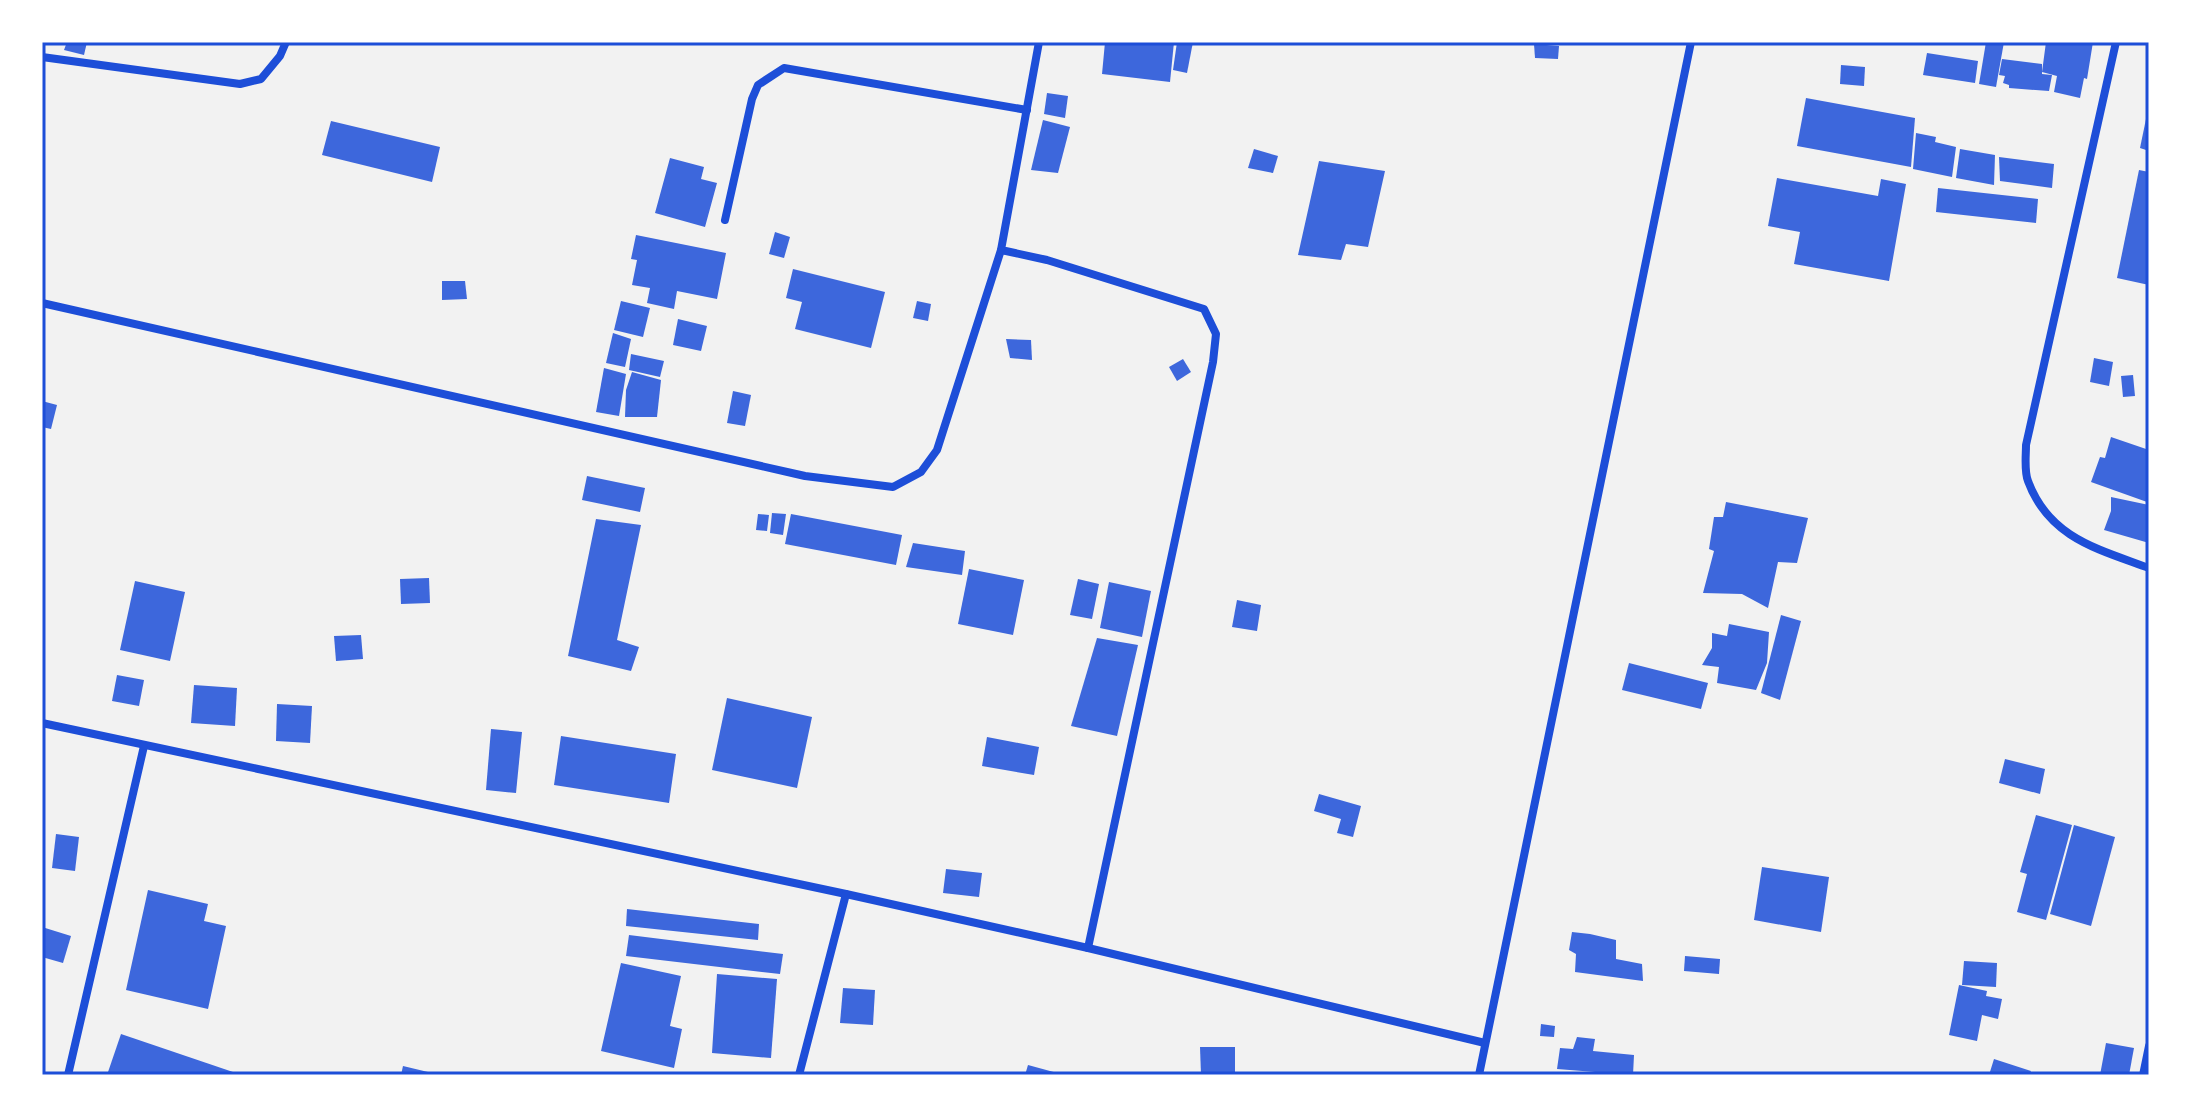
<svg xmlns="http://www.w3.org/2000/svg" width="2191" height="1117" font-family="'Archivo Narrow',sans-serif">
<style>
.building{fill:#3d67dc}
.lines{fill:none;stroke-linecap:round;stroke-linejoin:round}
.minor{stroke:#1d4ed8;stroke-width:8}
.neatline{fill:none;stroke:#1d4ed8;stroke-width:3}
</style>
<rect width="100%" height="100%" fill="#f2f2f2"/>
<g class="building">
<path d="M67 42H87L84 55 64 50Z"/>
<path d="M1105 42H1174L1170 82 1102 74Z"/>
<path d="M1177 42H1193L1187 73 1173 70Z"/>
<path d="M1986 42H2004L1996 87 1979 84Z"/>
<path d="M2046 42H2093L2087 79 2084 78 2080 98 2054 92 2057 76 2042 72Z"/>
<path d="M1534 44 1559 46 1558 59 1535 58Z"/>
<path d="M1927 53 1978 61 1975 83 1923 75Z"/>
<path d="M2002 59 2042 64V74L2052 75 2049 91 2009 88V85L2003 83 2005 76 1999 75Z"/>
<path d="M1841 65 1865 67 1864 86 1840 84Z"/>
<path d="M1047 93 1068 96 1065 118 1044 114Z"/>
<path d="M1806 98 1915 118 1911 167 1797 146Z"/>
<path d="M2146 119H2149V151L2140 148Z"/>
<path d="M1043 120 1070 127 1058 173 1031 170Z"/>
<path d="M331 121 440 147 432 182 322 155Z"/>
<path d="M1916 133 1936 137 1935 142 1956 147 1952 177 1913 169Z"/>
<path d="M1254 149 1278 156 1273 173 1248 168Z"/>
<path d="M1960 149 1995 155 1994 185 1956 178Z"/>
<path d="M1999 157 2054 164 2052 188 2000 181Z"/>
<path d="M670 158 704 167 701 179 717 183 705 227 655 213Z"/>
<path d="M1319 161 1385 171 1368 247 1346 244 1341 260 1298 255Z"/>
<path d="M2139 170 2149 172V285L2117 278Z"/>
<path d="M1777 178 1878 196 1881 179 1906 184 1889 281 1794 264 1800 232 1768 226Z"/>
<path d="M1938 188 2038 199 2036 223 1936 212Z"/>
<path d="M775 232 790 237 784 258 769 254Z"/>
<path d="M636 235 726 253 717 299 677 291 674 309 647 303 650 288 632 285 637 260 631 259Z"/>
<path d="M793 269 885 292 871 348 795 329 802 302 786 298Z"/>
<path d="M442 281H465L467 299 442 300Z"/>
<path d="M621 301 650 308 643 337 614 330Z"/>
<path d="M917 301 931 304 928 321 913 318Z"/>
<path d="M678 319 707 326 701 351 673 345Z"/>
<path d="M613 333 631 339 625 367 606 363Z"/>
<path d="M1006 339 1031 340 1032 360 1010 358Z"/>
<path d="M631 354 664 361 660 377 629 370Z"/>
<path d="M2094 358 2113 362 2109 386 2090 382Z"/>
<path d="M1183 359 1191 372 1177 381 1169 367Z"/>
<path d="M604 368 626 374 619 416 596 412Z"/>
<path d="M632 372 661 380 657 417H625L626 390Z"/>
<path d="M2133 375 2135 396 2123 397 2121 376Z"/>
<path d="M733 391 751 395 745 426 727 423Z"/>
<path d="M42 401 57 405 51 429 42 427Z"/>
<path d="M2111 437 2149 450V496L2147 502 2091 482 2100 457 2105 458Z"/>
<path d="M587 476 645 488 640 512 582 500Z"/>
<path d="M2111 497 2149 505V543L2104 530 2111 511Z"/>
<path d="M1726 502 1808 518 1797 563 1778 562 1768 608 1742 594 1703 593 1714 551 1709 549 1714 517H1723Z"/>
<path d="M772 513 786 514 783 535 770 533Z"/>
<path d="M758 514 769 515 767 531 756 530Z"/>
<path d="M791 514 902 535 896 565 785 544Z"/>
<path d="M596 519 641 525 617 640 639 647 631 671 568 656Z"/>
<path d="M913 543 965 551 962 575 906 567Z"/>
<path d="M969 569 1024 580 1013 635 958 624Z"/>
<path d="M429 578 430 603 401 604 400 579Z"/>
<path d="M1078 579 1099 584 1092 619 1070 615Z"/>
<path d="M135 581 185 592 170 661 120 650Z"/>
<path d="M1109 582 1151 591 1142 637 1100 628Z"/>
<path d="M1237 600 1261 605 1257 631 1232 627Z"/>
<path d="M1781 615 1801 621 1780 700 1761 693Z"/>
<path d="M1729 624 1769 632 1767 663 1756 690 1717 683 1719 667 1702 665 1712 648V633L1727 636Z"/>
<path d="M361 635 363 659 336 661 334 636Z"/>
<path d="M1097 638 1138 645 1117 736 1071 726Z"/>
<path d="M1629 663 1708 683 1701 709 1622 690Z"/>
<path d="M117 675 144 680 139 706 112 701Z"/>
<path d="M194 685 237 688 235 726 191 723Z"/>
<path d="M727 698 812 717 797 788 712 770Z"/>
<path d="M277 704 312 706 310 743 276 741Z"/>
<path d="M491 729 522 732 516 793 486 790Z"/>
<path d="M561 736 676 754 669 803 554 785Z"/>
<path d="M987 737 1039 747 1034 775 982 766Z"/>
<path d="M2005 759 2045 769 2040 794 1999 783Z"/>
<path d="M1319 794 1361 806 1353 837 1337 833 1341 819 1314 811Z"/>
<path d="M2036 815 2072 825 2046 920 2017 912 2027 874 2020 872Z"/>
<path d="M2074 825 2115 837 2091 926 2050 914Z"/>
<path d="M56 834 79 837 75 871 52 868Z"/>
<path d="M1762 867 1829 877 1821 932 1754 920Z"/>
<path d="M946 869 982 873 979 897 943 893Z"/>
<path d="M148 890 208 904 204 921 226 926 208 1009 126 990Z"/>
<path d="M627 909 759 924 758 940 626 926Z"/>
<path d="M42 927 71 936 63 963 42 957Z"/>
<path d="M1572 932 1590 934 1616 940V959L1642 964 1643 981 1575 972 1576 954 1569 950Z"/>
<path d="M629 935 783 954 780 974 626 956Z"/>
<path d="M1685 956 1720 959 1719 974 1684 971Z"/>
<path d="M1964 961 1997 963 1996 987 1962 985Z"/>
<path d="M621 963 681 976 670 1026 682 1029 674 1068 601 1051Z"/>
<path d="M717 974 777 979 771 1058 712 1053Z"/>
<path d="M1959 985 1987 991 1986 996 2002 999 1998 1019 1982 1015 1977 1041 1949 1035Z"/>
<path d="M843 988 875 990 873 1025 840 1023Z"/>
<path d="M1541 1024 1555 1026 1554 1037 1540 1036Z"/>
<path d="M121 1034 233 1072 232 1075H107Z"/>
<path d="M1577 1037 1595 1039 1593 1051 1634 1055 1633 1075 1557 1069 1560 1048 1573 1049Z"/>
<path d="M2106 1043 2134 1048 2129 1075H2100Z"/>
<path d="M1200 1047H1235V1075H1201Z"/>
<path d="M1994 1059 2031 1071 2029 1075H1989Z"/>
<path d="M1028 1065 1061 1074V1075H1025Z"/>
<path d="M403 1066 428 1072 427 1075H401Z"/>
</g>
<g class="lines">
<g class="minor">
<path d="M1039 42 1001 250 1047 260 1204 309 1216 334 1213 362 1088 948"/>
<path d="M2116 42 2026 445C2026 456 2024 471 2028 481 2049 538 2098 549 2149 568"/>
<path d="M42 57 240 84 261 79 280 56 286 42"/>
<path d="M725 220 752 99 758 85 784 68 1027 110"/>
<path d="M42 303 805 476 893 487 921 472 937 450 1001 250"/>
<path d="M42 723 846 894 1088 948 1485 1043"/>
<path d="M68 1075 144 746"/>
<path d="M799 1075 846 894"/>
<path d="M1479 1075 1691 42"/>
<path d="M2143 1075 2149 1046"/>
</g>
</g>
<rect width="2191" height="1117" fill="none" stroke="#ffffff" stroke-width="88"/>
<rect x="44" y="44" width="2103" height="1029" class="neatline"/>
</svg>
